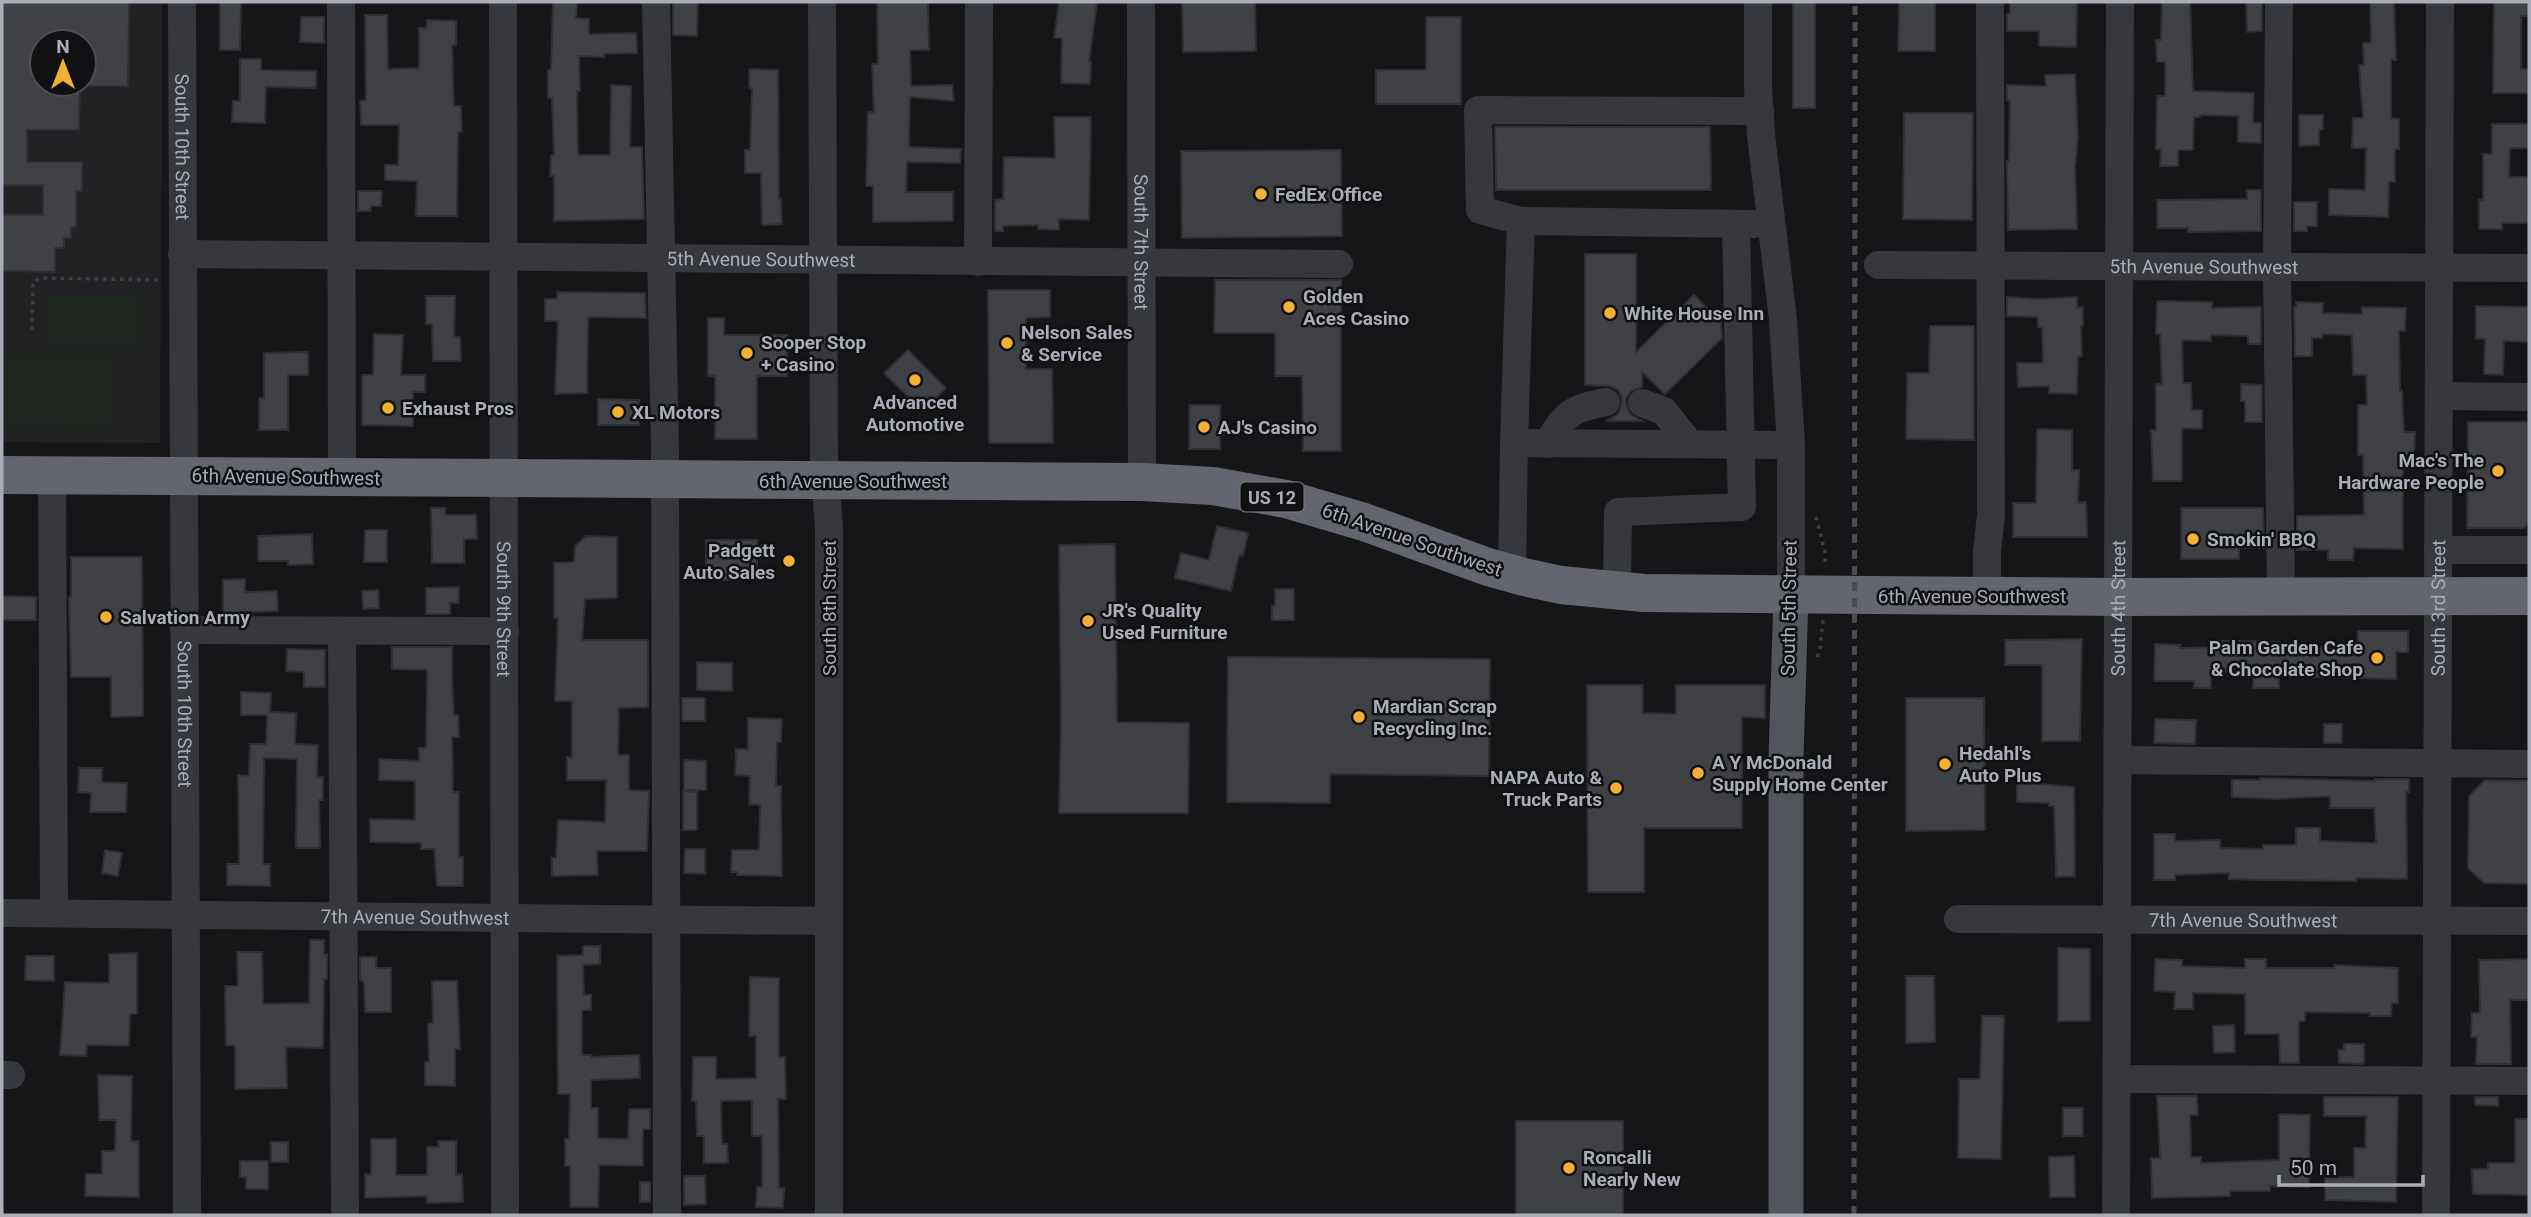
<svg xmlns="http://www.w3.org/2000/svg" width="2531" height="1217" font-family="Roboto,sans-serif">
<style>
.built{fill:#222225;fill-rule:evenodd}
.green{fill:#1e261f}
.building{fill:#404145;stroke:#303034;stroke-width:2}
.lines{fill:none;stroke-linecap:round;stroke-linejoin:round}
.path{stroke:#3d3f44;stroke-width:3.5;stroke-dasharray:3.5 5;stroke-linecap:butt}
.minor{stroke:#37383d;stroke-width:28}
.major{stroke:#53555c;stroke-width:35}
.highway{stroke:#63666e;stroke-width:38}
.rail{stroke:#4a4c52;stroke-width:5;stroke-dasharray:9 7;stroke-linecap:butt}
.poi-dot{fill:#f2b134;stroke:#111113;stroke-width:2.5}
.labels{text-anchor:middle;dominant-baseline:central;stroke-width:5;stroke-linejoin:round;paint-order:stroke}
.shield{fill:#111113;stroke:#7b7e86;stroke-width:2}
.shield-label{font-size:18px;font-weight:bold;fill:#a8adb8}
.street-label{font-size:19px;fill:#a8adb8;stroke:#111113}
.poi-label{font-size:19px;font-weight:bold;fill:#a8adb8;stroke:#111113;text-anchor:start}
</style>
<rect width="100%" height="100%" fill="#161618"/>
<path class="built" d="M2 2H162L160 443 2 442ZM42 42H84V84H42Z"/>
<g class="green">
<rect x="45" y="294" width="96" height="53"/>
<path d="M2 354 111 355V428L2 427Z"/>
</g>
<g class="building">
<path d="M2 2H129L128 86H84V42H42V84H80L79 130H27V162H82V191H76V227H71V238H64V248H55V272L2 271V215H43V185H2Z"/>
<path d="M220 2H241L240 50H220Z"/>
<path d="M553 2H577L576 18 589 19V34L636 33 637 53 604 54V57L579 56 580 91H577L578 155H610L611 85 631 86 630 147H642L644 219 554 221V176H550L551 155H554L552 98H548V70H551Z"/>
<path d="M673 2H698L697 36 673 35Z"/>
<path d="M877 2H928L929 50H910L911 86 952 85 954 101 910 97 909 147 961 149 960 163 907 162 906 192H953V221L873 222V186H866L868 112H874L872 64H878Z"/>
<path d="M1059 2H1097L1089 62H1091L1090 84 1061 83 1062 38H1054Z"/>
<path d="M1182 2H1255L1256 51 1183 52Z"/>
<rect x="1793" y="2" width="22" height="106"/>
<path d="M1899 2H1935V51H1898Z"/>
<path d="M2010 2H2077L2076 47 2039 46V31H2007V14H2010Z"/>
<path d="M2162 2H2190L2193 91 2254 93 2253 123H2261V143L2238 142V116L2200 115V117H2194L2193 150H2178V166H2160L2161 149H2156L2157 96H2165V62H2157L2156 40H2161Z"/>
<path d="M2246 2H2262V31L2247 32Z"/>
<path d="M2370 2H2394L2396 60H2391V118L2399 119V149H2395V182H2389L2388 217 2329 215V189L2365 190 2366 148H2352L2353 118H2363L2359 65H2364L2363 43H2371Z"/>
<path d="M2494 2H2529V16H2521V69H2529V93H2493Z"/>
<path d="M365 15H387L388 69 419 68V28H427V20L456 21V45H452L454 106H461L462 132H458L457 216H416L417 181 385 180V165H398L399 125H361L360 101 366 100Z"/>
<path d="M301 17H324V43L300 42Z"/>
<path d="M1426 17H1461V104H1376V70H1426Z"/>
<path d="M240 59H261V70L316 71V88L266 87 265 123 232 122 233 101H240Z"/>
<path d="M749 69 778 70 779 199H781L782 224 762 225 761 173H745V150H750L752 88H749Z"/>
<path d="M2075 74 2078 137 2075 168 2077 229 2008 230 2007 161H2009L2010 100H2007V85L2046 86 2045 75Z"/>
<path d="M1904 113H1973L1972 220 1903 219Z"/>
<path d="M2299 115H2323V129L2319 130V145L2299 146Z"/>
<path d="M1054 117H1091L1089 220 1059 219V230L1038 229V225L1003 226V231H995V200L1003 199 1004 157 1055 158Z"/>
<path d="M2492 124H2529V148H2510L2509 177H2529V223H2502V229H2479V200H2483V154H2492Z"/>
<path d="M1495 127H1710L1711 190H1496Z"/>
<path d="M1341 150 1342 236 1182 238 1181 151Z"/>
<path d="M2247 190H2261V231L2188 232V228H2157V200L2247 199Z"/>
<path d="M358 191H382L381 206H371V211H358Z"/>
<path d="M2294 202H2317V226H2307V231H2294Z"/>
<path d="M1585 254H1636V352L1694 295 1721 323 1722 338 1665 394 1642 372V387L1631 391 1626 398V405L1630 414 1642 421H1606L1617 415 1621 408 1622 399 1619 391 1610 386 1585 385Z"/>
<path d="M1215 280H1341V451H1303L1302 376H1275V333H1214Z"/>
<path d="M988 290H1050V317L1026 318V369H1052L1053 443H989Z"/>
<path d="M557 292 645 293 646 318 588 317 587 393 555 394 558 321H545V299H557Z"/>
<path d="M426 296H455L454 337H460L461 361H433L432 324H426Z"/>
<path d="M2007 297 2038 299 2077 297V308L2083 307V326H2081L2082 356H2078L2077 394 2049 393V386L2018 387 2017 363H2043L2042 327H2038V317L2007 316Z"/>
<path d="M2157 301 2212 302V308L2261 307V344H2248V336L2211 335V341L2182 340 2183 383H2191L2192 410H2202V429L2182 428V481H2153L2151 430H2156V384H2162L2160 334H2156Z"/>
<path d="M2296 302 2323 303V313L2362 314V307L2406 308 2405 331H2399L2400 391H2402L2404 432H2415L2414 457H2403V549L2354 548 2353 560H2328V550H2297V516L2364 515 2363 455H2358V405H2367L2366 375H2353L2352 335 2322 334V338H2312V356H2295L2294 307H2296Z"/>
<path d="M2476 306 2529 307V342L2504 341 2503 375 2484 374 2485 339H2476Z"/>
<path d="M708 318H724V335H787V376H757V439H715V376H708Z"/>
<path d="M1930 326H1974V440L1906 439 1907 373H1929Z"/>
<path d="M374 334 403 335 401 375H425V392H413V426L362 425V375H373Z"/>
<path d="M908 350 946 388 923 411 884 373Z"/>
<path d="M308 352V375H288V430H259V398H264V353Z"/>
<path d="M2241 384 2262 385V422H2245V401H2241Z"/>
<path d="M598 399 639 400V425H598Z"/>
<rect x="1189" y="405" width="31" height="44"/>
<path d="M2468 422H2529V521L2524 528H2467Z"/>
<path d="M2037 429 2072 430V470H2079L2078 503 2086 502 2087 537H2013V503H2036Z"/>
<path d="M431 508H445V515H476L477 539H464V563H432Z"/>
<path d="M2181 508H2263L2264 548H2239V559H2181Z"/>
<path d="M1217 526 1248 533 1243 556 1239 555 1231 591 1175 578 1181 553 1209 560Z"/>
<path d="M365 530H387V562H364Z"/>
<path d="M312 534 313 564 288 565V561H258V536Z"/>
<path d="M586 536 617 537V598L585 599 582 640H648V707L619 708 618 755H629V790L649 791 647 851H597L598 875 552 876V858H556L558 820 605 822 606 780H567V757H572V701H555L558 618H554V563L574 562 575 546Z"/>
<path d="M706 540H757V580H721V572H706Z"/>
<path d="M1115 544 1117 722 1189 723 1188 813H1059L1061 722 1059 545Z"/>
<path d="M71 557H142L143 716 111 717V677H71L69 597H71Z"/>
<path d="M245 579V592L277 591 278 611 223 613V580Z"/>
<path d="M459 587V603H450V614H426V588Z"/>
<path d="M1275 589H1294V620H1272V606H1275Z"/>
<path d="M378 590 379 608 363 609 362 591Z"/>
<path d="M2 596 36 597V620H2Z"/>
<path d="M2358 631H2408V652H2396V679L2279 676V688H2253L2254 672 2211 671V688H2194V681H2154L2155 644 2180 645V648L2219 647V641H2255L2280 642V646L2358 647Z"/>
<path d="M2082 639 2080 741H2042V665H2005V640Z"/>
<path d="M392 647H452V679L454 715H458L459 737H452L453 792H459V857H463V886H437L434 849H421V843L370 842V819L415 820V781L379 780V759L419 761V748H426L427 670 392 669Z"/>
<path d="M287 649 325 650V687H304V672L286 671Z"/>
<path d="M1228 657 1490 659 1489 776 1330 774V803L1227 802Z"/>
<path d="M697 662 732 663V691L697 690Z"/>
<path d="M1587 685H1643V713L1676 714V685H1765V718L1742 717V828H1644V892H1588Z"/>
<path d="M241 692 271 693 270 712 296 713 295 744 318 745 317 777H323V800H319L320 848H296L297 759 264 758 263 864H270V886L227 885V864H239L238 775 249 776 250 744H266L267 715H241Z"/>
<rect x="682" y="698" width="23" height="23"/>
<path d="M1906 698H1984L1985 830 1906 831Z"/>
<path d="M748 718 782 719 781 742H777L776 786H781L782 876 737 875V872H731L732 850H759L760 805 749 804 750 776 735 775 736 749H748Z"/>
<path d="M2155 719 2196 720 2195 744 2154 743Z"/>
<rect x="2324" y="724" width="18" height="19"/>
<path d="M684 760 706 761V790H684Z"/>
<path d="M79 768H102V782L127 783 126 812H90L91 793 78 792Z"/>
<path d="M2260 778 2375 781V779H2409V792H2406L2407 879 2356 878V881L2263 880 2229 879V873L2175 875V880H2154V834H2175V841L2220 840V848L2263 849V845H2296V828H2320V841L2376 843 2374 808H2330V796L2276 799 2232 797V780H2260Z"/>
<path d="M2485 780 2529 781V884L2484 883 2468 868 2469 796Z"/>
<path d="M2017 782 2074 787 2075 876 2056 877 2054 806H2049V803L2017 802Z"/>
<path d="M683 791 697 792V830H683Z"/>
<path d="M685 849H705V874L684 873Z"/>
<path d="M105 850 122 853 118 876 102 873Z"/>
<path d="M310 940H324V954H327V979H324L323 1048 286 1047 287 1088 235 1089V1046L226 1045 225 986H238L237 952H262L263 1004 309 1003Z"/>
<path d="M583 946H600V964L583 965 584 995H591V1010H582V1055H591V1057L639 1055 640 1078 591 1080V1108H598V1138L628 1139 629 1109H650V1129H643V1166L599 1165 598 1207H570V1166H565V1139H569L570 1094H558L557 956 583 955Z"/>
<path d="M2058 948 2090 949V1021H2058Z"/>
<path d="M137 953V1014H130L129 1046 87 1045 86 1056 60 1055 65 982 109 983V954Z"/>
<path d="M26 956H54V981L25 980Z"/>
<path d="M360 957H376V968H391V1012H365L364 982 360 980Z"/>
<path d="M2155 959 2182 960V966L2245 968V959H2266V968H2334V965L2398 968V1003H2392L2391 1016H2370V1013L2305 1012V1021H2299V1063H2280L2279 1034H2245V994L2193 993V1009H2174L2175 992 2154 991Z"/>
<path d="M2529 959V1000H2510L2511 1064H2476L2477 1037H2471L2472 1013H2480L2479 960Z"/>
<path d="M1906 976H1934L1935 1042 1906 1043Z"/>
<path d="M750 977 779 978V1057H785L786 1099H778L779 1188H784L783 1208 756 1207 757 1187H762V1136H752V1100L721 1101 722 1144H727L728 1163H704V1136H697L696 1101H692L693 1057H716V1079L756 1078V1036H749Z"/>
<path d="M432 981H457L460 1049H455V1086L425 1085V1062H429L428 1024 433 1023Z"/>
<path d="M1982 1016H2004L2001 1159 1958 1158 1959 1079H1980Z"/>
<path d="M2234 1025 2235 1052 2214 1053 2213 1026Z"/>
<path d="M2344 1044H2364V1064L2339 1063 2338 1050H2344Z"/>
<path d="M98 1075 132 1076 131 1141H139V1197L85 1196 86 1174H102V1151H115L116 1120H99Z"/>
<path d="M2157 1096H2197L2198 1115H2190L2191 1157H2201V1163L2279 1160V1114L2310 1115 2309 1187 2270 1186V1191H2230V1196L2152 1198 2151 1158H2160Z"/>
<path d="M2324 1097H2398L2396 1202 2325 1200V1178L2354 1177V1148H2365L2366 1116H2324Z"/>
<path d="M2475 1097H2498V1106L2475 1105Z"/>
<rect x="2063" y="1108" width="20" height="28"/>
<path d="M2515 1119H2529V1195L2473 1194 2472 1169H2488V1163H2515Z"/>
<rect x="1516" y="1121" width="107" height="94"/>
<path d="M371 1139H396V1175H427V1147H439L438 1141H456V1175L462 1174 463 1202 427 1203V1196L365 1198V1174L371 1175Z"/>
<rect x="271" y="1142" width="17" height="20"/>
<path d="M2074 1156 2075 1197H2050L2049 1157Z"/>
<path d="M240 1161H268V1189H246V1177H240Z"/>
<path d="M684 1176H705L706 1204 684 1205Z"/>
<rect x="640" y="1182" width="10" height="20"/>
</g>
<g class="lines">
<g class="path">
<path d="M32 330 33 282 41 278 162 280"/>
<path d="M1816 517 1825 552V567"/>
<path d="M1817 657 1820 649 1823 620"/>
</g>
<g class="minor">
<path id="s1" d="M182 2 187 1215"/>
<path d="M341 2 342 478"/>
<path id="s2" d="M503 2 505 1215"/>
<path d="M656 2 665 450 667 1215"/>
<path d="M822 2 824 457 829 530V1215"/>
<path id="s3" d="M1141 2 1142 482"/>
<path d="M1758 2V86L1761 135 1783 320 1791 445V595"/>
<path d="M2279 2 2277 267 2281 596"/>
<path d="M1521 221 1480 210 1478 110 1760 111"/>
<path id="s4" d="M182 254 1339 264"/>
<path d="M978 262 979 2"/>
<path id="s5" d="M1878 265 2529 268"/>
<path d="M2439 396 2529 397"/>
<path d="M1642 403 1664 411 1690 444"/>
<path d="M1514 443 1521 221 1754 224"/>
<path d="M1547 444C1566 413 1570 409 1606 402"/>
<path d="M52 476 54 913"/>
<path d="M2438 550H2529"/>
<path d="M1512 574 1514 443 1791 445"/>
<path d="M1617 590 1618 512 1742 507 1736 226"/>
<path d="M1987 596V552L1991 515 1990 2"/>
<path d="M184 630 505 631"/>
<path d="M342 631 345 1215"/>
<path d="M2118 760 2529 764"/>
<path id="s6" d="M2 913 828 921"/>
<path id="s7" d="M1958 919 2529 921"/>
<path d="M2 1075H11"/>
<path d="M2117 1079 2529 1081"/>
<path id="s8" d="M2116 1215 2120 2"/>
<path id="s9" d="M2436 1215 2440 2"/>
</g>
<path class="major" d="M1786 1215V758L1791 595"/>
<path class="highway" d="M2 475 1142 482 1213 486 1286 499 1364 522 1488 567 1524 577 1561 585 1644 593 2119 597 2529 596"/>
<path class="rail" d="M1854 1215 1855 2"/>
</g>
<g class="poi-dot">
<circle cx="1261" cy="194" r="7"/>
<circle cx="1289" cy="307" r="7"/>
<circle cx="1610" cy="313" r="7"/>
<circle cx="1007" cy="343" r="7"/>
<circle cx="747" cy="353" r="7"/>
<circle cx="915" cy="380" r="7"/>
<circle cx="388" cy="408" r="7"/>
<circle cx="618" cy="412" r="7"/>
<circle cx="1204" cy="427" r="7"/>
<circle cx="2498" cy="471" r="7"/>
<circle cx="2193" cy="539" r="7"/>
<circle cx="789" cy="561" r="7"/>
<circle cx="106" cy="617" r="7"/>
<circle cx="1088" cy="621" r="7"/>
<circle cx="2377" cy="658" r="7"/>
<circle cx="1359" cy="717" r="7"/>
<circle cx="1945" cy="764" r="7"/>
<circle cx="1698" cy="773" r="7"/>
<circle cx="1616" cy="788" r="7"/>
<circle cx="1569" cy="1168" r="7"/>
</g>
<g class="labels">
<rect class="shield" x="1240.5" y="482.5" width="63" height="29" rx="5"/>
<g class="shield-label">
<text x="1272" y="497">US 12</text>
</g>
<g class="street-label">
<text stroke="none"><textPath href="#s1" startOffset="145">South 10th Street</textPath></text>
<text stroke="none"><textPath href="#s3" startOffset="240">South 7th Street</textPath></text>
<text stroke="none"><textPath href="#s4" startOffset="579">5th Avenue Southwest</textPath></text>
<text stroke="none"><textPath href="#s5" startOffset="326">5th Avenue Southwest</textPath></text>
<text transform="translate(286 477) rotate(1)">6th Avenue Southwest</text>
<text x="853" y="481">6th Avenue Southwest</text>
<text transform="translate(1412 540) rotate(19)">6th Avenue Southwest</text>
<text x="1972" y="596">6th Avenue Southwest</text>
<text stroke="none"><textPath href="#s2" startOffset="607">South 9th Street</textPath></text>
<text transform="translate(829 608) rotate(-90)">South 8th Street</text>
<text transform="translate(1789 608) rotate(-89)">South 5th Street</text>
<text stroke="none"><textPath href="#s8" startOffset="607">South 4th Street</textPath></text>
<text stroke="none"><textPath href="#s9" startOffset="607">South 3rd Street</textPath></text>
<text stroke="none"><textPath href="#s1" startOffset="712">South 10th Street</textPath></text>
<text stroke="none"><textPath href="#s6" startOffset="413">7th Avenue Southwest</textPath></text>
<text stroke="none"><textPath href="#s7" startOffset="285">7th Avenue Southwest</textPath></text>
</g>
<g class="poi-label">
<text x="1275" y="194">FedEx Office</text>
<text x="1303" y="296">Golden<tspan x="1303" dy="22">Aces Casino</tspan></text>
<text x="1624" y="313">White House Inn</text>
<text x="1021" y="332">Nelson Sales<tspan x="1021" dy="22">&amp; Service</tspan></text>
<text x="761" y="342">Sooper Stop<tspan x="761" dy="22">+ Casino</tspan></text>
<text x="915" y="402" text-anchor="middle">Advanced<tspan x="915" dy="22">Automotive</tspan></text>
<text x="402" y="408">Exhaust Pros</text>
<text x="632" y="412">XL Motors</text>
<text x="1218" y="427">AJ's Casino</text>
<text x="2484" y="460" text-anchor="end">Mac's The<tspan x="2484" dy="22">Hardware People</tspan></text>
<text x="2207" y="539">Smokin' BBQ</text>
<text x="775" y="550" text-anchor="end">Padgett<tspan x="775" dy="22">Auto Sales</tspan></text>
<text x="1102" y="610">JR's Quality<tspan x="1102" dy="22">Used Furniture</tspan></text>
<text x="120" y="617">Salvation Army</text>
<text x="2363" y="647" text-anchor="end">Palm Garden Cafe<tspan x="2363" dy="22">&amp; Chocolate Shop</tspan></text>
<text x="1373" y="706">Mardian Scrap<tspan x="1373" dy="22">Recycling Inc.</tspan></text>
<text x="1959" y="753">Hedahl's<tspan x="1959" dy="22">Auto Plus</tspan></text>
<text x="1712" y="762">A Y McDonald<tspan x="1712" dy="22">Supply Home Center</tspan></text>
<text x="1602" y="777" text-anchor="end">NAPA Auto &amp;<tspan x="1602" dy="22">Truck Parts</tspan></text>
<text x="1583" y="1157">Roncalli<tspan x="1583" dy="22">Nearly New</tspan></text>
</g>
</g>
<rect width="2531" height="1217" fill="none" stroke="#a8adb8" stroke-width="7"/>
<g transform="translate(63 63)"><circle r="33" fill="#111113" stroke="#4d4f55" stroke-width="2"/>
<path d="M0-5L12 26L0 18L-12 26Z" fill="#f2b134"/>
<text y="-10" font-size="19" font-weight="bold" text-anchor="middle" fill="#a8adb8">N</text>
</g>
<path d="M2279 1175v10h144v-10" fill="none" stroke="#a8adb8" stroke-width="3.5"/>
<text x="2290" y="1175" font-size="21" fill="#a8adb8" stroke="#111113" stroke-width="5" paint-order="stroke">50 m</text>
</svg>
